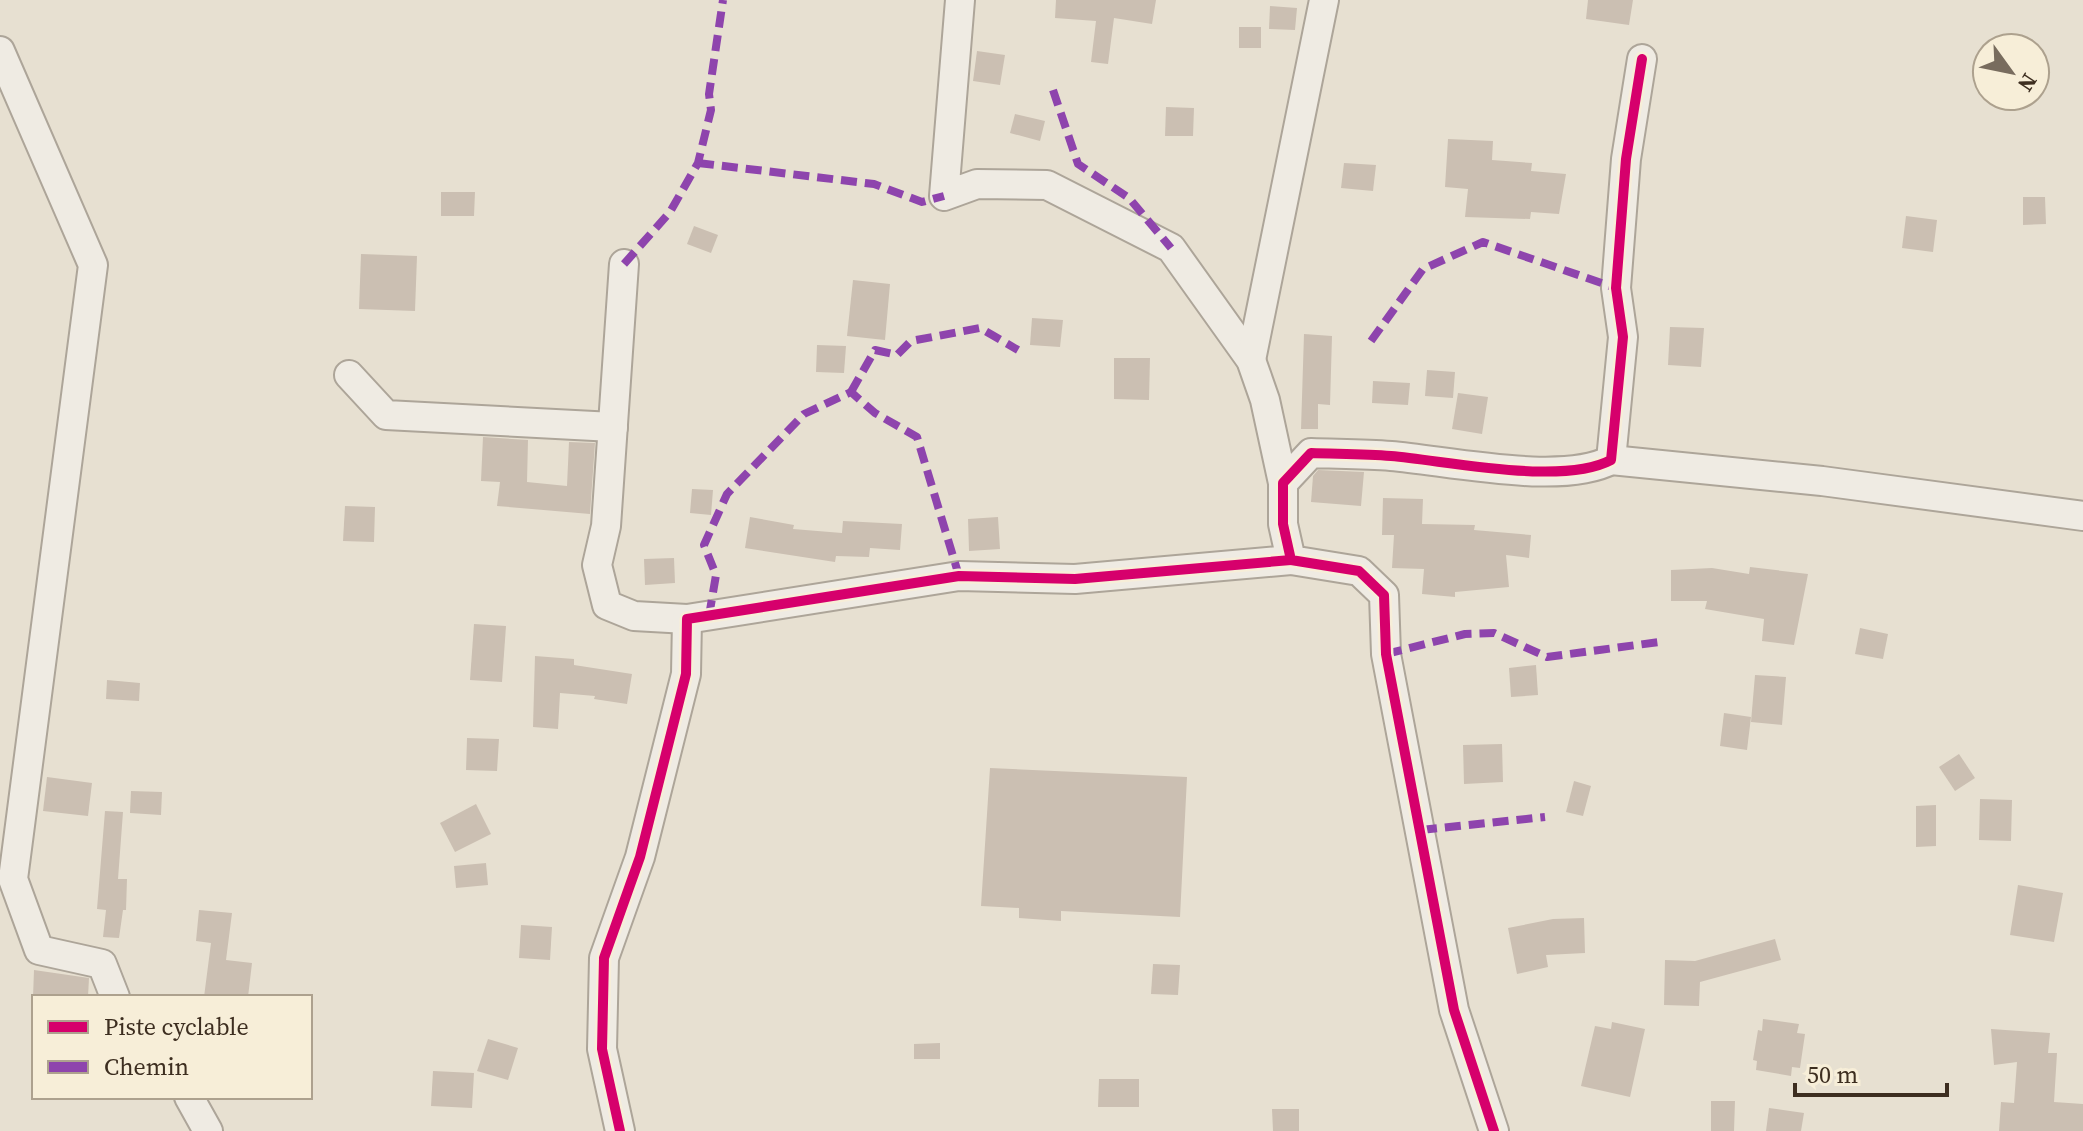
<svg xmlns="http://www.w3.org/2000/svg" width="2083" height="1131" font-family="'Source Serif 4',serif">
<style>
.building{fill:#cbbfb2}
.lines{fill:none;stroke-linecap:round;stroke-linejoin:round}
.minor-casing{stroke:#ada599;stroke-width:32}
.minor{stroke:#efebe3;stroke-width:28}
.quiet{stroke:#8e44ad;stroke-width:8;stroke-dasharray:16 8;stroke-linecap:butt}
.cycleway-casing{stroke:#f7eed8;stroke-width:15}
.cycleway{stroke:#d6006c;stroke-width:10}
</style>
<rect width="100%" height="100%" fill="#e7e0d1"/>
<g class="building">
<path d="M1056 0H1156L1152 24 1114 18 1108 64 1091 62 1096 21 1055 18Z"/>
<path d="M1588 0H1633L1629 25 1586 19Z"/>
<path d="M1270 6 1297 8 1295 30 1269 29Z"/>
<rect x="1239" y="27" width="22" height="21"/>
<path d="M977 51 1005 55 1000 85 973 81Z"/>
<path d="M1166 107 1194 108 1193 136H1165Z"/>
<path d="M1015 114 1045 121 1040 141 1010 133Z"/>
<path d="M1448 139 1493 141 1492 160 1532 163 1531 171 1566 174 1559 214 1531 212 1530 219 1465 217 1468 189 1445 187Z"/>
<path d="M1344 163 1376 165 1373 191 1341 188Z"/>
<path d="M441 192H475L474 216H441Z"/>
<path d="M2023 197H2045L2046 224 2023 225Z"/>
<path d="M1906 216 1937 220 1933 252 1902 248Z"/>
<path d="M694 226 718 235 711 253 687 244Z"/>
<path d="M361 254 417 256 415 311 359 309Z"/>
<path d="M853 280 890 284 885 340 847 336Z"/>
<path d="M1032 318 1063 320 1060 347 1030 345Z"/>
<path d="M1670 327 1704 328 1701 367 1668 365Z"/>
<path d="M1304 334 1332 336 1330 405 1318 404V429H1301Z"/>
<path d="M817 345 846 346 844 373 816 372Z"/>
<path d="M1114 358H1150L1149 400 1114 399Z"/>
<path d="M1427 370 1455 372 1453 398 1425 396Z"/>
<path d="M1373 381 1410 383 1408 405 1372 403Z"/>
<path d="M1458 393 1488 397 1482 434 1452 429Z"/>
<path d="M483 437 528 440 527 482 567 486 569 442 595 443 590 514 497 506 500 482 481 481Z"/>
<path d="M1318 470 1364 472 1361 506 1311 502 1313 476Z"/>
<path d="M692 489 713 490 711 515 690 513Z"/>
<path d="M1383 498 1423 499 1422 524 1475 525 1474 530 1531 535 1529 558 1506 555 1509 587 1455 592V597L1422 594 1424 569 1392 568 1394 535H1382Z"/>
<path d="M345 506 375 507 374 542 343 541Z"/>
<path d="M750 517 794 525 793 529 842 533 843 521 902 524 900 550 870 548 869 557 836 556 835 562 745 548Z"/>
<path d="M998 517 1000 549 969 551 968 519Z"/>
<path d="M674 558 675 583 645 585 644 559Z"/>
<path d="M1750 567 1808 574 1794 645 1762 641 1764 619 1705 609 1707 601H1671V570L1712 568 1749 574Z"/>
<path d="M474 624 506 626 502 682 470 680Z"/>
<path d="M1860 628 1888 634 1883 659 1855 654Z"/>
<path d="M535 656 574 659V665L632 674 627 704 594 699 595 696 560 693 558 729 533 727Z"/>
<path d="M1536 665 1538 695 1511 697 1509 668Z"/>
<path d="M1755 675 1786 677 1782 725 1751 722Z"/>
<path d="M107 680 140 683 139 701 106 699Z"/>
<path d="M1724 713 1751 717 1747 750 1720 746Z"/>
<path d="M467 738 499 739 497 771 466 770Z"/>
<path d="M1502 744 1503 782 1464 784 1463 745Z"/>
<path d="M1959 754 1975 778 1955 791 1939 767Z"/>
<path d="M990 768 1187 777 1180 917 1061 911V921L1019 918V908L981 906Z"/>
<path d="M47 777 92 783 88 816 43 811Z"/>
<path d="M1574 781 1591 786 1583 816 1566 812Z"/>
<path d="M131 791 162 792 161 815 130 813Z"/>
<path d="M1980 799 2012 800 2011 841 1979 840Z"/>
<path d="M476 804 491 834 455 852 440 823Z"/>
<path d="M1936 805V846L1916 847V806Z"/>
<path d="M105 811 123 812 118 879H127L126 910H123L119 938 103 937 106 910 97 909Z"/>
<path d="M486 863 488 885 456 888 454 866Z"/>
<path d="M2018 885 2063 893 2054 942 2010 935Z"/>
<path d="M199 910 232 913 226 960 252 963 248 997H204L211 943 196 941Z"/>
<path d="M1584 918 1585 953 1546 955 1548 967 1517 974 1508 928 1553 919Z"/>
<path d="M521 925 552 927 550 960 519 958Z"/>
<path d="M1775 939 1781 960 1700 982 1699 1006 1664 1005 1665 960 1695 961Z"/>
<path d="M1153 964 1180 965 1178 995 1151 994Z"/>
<path d="M34 970 89 978 88 997H33Z"/>
<path d="M1763 1019 1799 1024 1797 1033 1805 1034 1800 1068 1792 1067 1791 1076 1756 1070 1757 1061 1753 1060 1758 1030 1762 1031Z"/>
<path d="M1612 1022 1645 1029 1630 1097 1581 1086 1595 1026 1611 1029Z"/>
<path d="M1991 1029 2050 1033 2048 1053H2057L2054 1102 2083 1104V1131H1999L2001 1102 2014 1103 2017 1062 1994 1065Z"/>
<path d="M488 1039 518 1048 508 1080 477 1071Z"/>
<path d="M940 1043V1059H914V1044Z"/>
<path d="M433 1071 474 1073 472 1108 431 1106Z"/>
<path d="M1099 1079H1139V1107H1098Z"/>
<path d="M1711 1101H1735L1734 1131H1711Z"/>
<path d="M1769 1108 1804 1113 1801 1131H1766Z"/>
<path d="M1272 1109H1299V1131H1273Z"/>
</g>
<g class="lines">
<defs>
<g id="minor">
<path d="M960 0 944 196 977 184 1047 185 1171 248 1251 360 1265 400 1283 483"/>
<path d="M0 51 93 265 13 879 39 950 102 964 115 997"/>
<path d="M624 264 606 526 597 565 607 605 634 616 687 619"/>
<path d="M1251 360 1324 0"/>
<path d="M349 375 386 415 613 427"/>
<path d="M1611 460 1822 481 2083 516"/>
<path d="M189 1097 208 1131"/>
<path d="M620 1131 602 1049 604 958 640 857 686 674 687 619 959 576 1075 579 1291 560"/>
<path d="M1494 1131 1454 1010 1386 654 1384 595 1359 571 1291 560 1283 524V483L1311 453C1338 454 1365 454 1391 456 1449 461 1562 486 1611 460L1623 337 1616 288 1626 159 1642 59"/>
</g>
</defs>
<use href="#minor" class="minor-casing"/>
<use href="#minor" class="minor"/>
<g class="quiet">
<path d="M1053 90 1078 164 1129 198 1171 248"/>
<path d="M698 163 874 184 922 202 944 196"/>
<path d="M624 264 670 212 698 163 711 110 709 94 723 0"/>
<path d="M1371 341 1423 269 1483 242 1616 288"/>
<path d="M851 392 875 350 897 355 911 341 980 328 1018 350"/>
<path d="M709 616 716 575 704 545 727 494 804 414 851 392 875 413 917 437 959 576"/>
<path d="M1386 654 1465 634 1494 633 1547 657 1659 642"/>
<path d="M1421 830 1545 817"/>
</g>
<defs>
<g id="cycleway">
<path d="M620 1131 602 1049 604 958 640 857 686 674 687 619 959 576 1075 579 1291 560"/>
<path d="M1494 1131 1454 1010 1386 654 1384 595 1359 571 1291 560 1283 524V483L1311 453C1338 454 1365 454 1391 456 1449 461 1562 486 1611 460L1623 337 1616 288 1626 159 1642 59"/>
</g>
</defs>
<use href="#cycleway" class="cycleway-casing"/>
<use href="#cycleway" class="cycleway"/>
</g>
<rect x="32" y="995" width="280" height="104" fill="#f7eed8" stroke="#ada18e" stroke-width="2"/>
<rect x="48" y="1021" width="40" height="12" fill="#d6006c" stroke="#ada18e" stroke-width="2"/>
<text x="104" y="1035" font-size="24" fill="#3d2e20">Piste cyclable</text>
<rect x="48" y="1061" width="40" height="12" fill="#8e44ad" stroke="#ada18e" stroke-width="2"/>
<text x="104" y="1075" font-size="24" fill="#3d2e20">Chemin</text>
<g transform="translate(2011 72) rotate(123)"><circle r="38" fill="#f7eed8" stroke="#ada18e" stroke-width="2"/>
<path d="M0-6L14 30L0 20L-14 30Z" fill="#786c5e"/>
<text y="-12" font-size="22" font-weight="bold" text-anchor="middle" fill="#3d2e20">N</text>
</g>
<path d="M1795 1083v12h152v-12" fill="none" stroke="#3d2e20" stroke-width="4"/>
<text x="1807" y="1083" font-size="24" fill="#3d2e20" stroke="#f7eed8" stroke-width="6" paint-order="stroke">50 m</text>
</svg>
